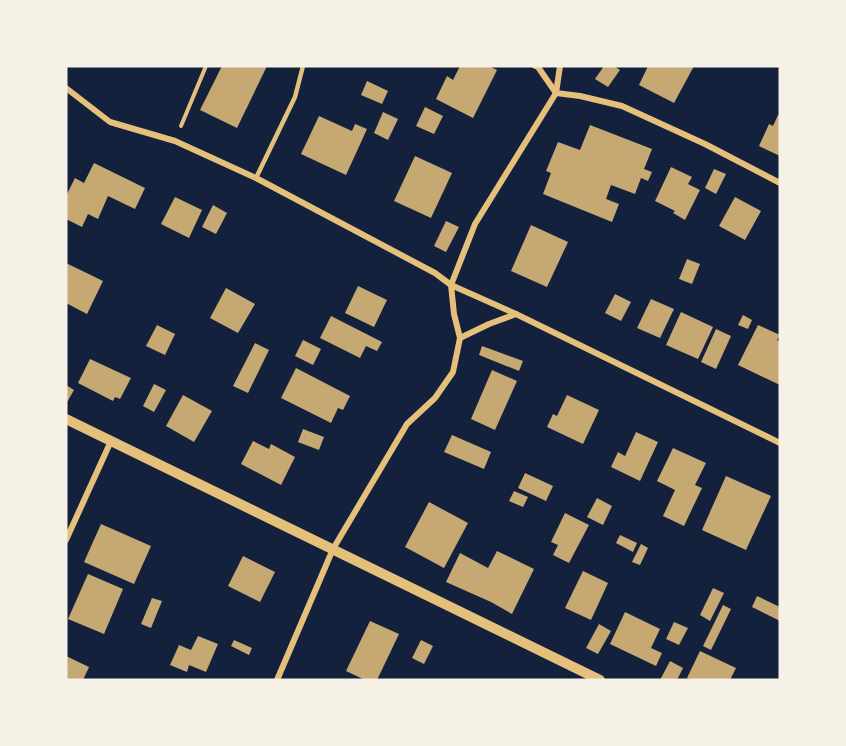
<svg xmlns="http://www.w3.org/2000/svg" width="846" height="746" font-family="Inter,sans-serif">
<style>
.building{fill:#c6a872}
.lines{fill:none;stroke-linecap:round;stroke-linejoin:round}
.path{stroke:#e5c07b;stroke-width:4}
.service{stroke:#e5c07b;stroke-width:4.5}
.minor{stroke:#e5c07b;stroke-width:6}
.tertiary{stroke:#e5c07b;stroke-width:10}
</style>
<rect width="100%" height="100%" fill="#14213d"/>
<g class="building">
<path d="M222 66H267L237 128 200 110Z"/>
<path d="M460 66H489L497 70 473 118 436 99 447 76 453 80Z"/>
<path d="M604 66H614L620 70 608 87 595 79Z"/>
<path d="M648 66H694L674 103 639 85Z"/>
<path d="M367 81 388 91 382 104 361 95Z"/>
<path d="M425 107 443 116 434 134 416 126Z"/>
<path d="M383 112 398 119 388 140 374 133Z"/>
<path d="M778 115 780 116V156L759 146 769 124 773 126Z"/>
<path d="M319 116 352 131 355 124 367 129 346 175 301 154Z"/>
<path d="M590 125 652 149 644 169 652 172 648 181 641 178 635 194 611 185 606 199 619 204 612 222 543 194 551 173 546 171 558 142 580 150Z"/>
<path d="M415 156 452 173 431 218 394 201Z"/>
<path d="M94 163 145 188 135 209 108 196 98 219 88 214 82 227 66 219V196L75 178 84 183Z"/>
<path d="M671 167 692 177 688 184 700 190 685 220 673 213 675 211 655 201Z"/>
<path d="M714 169 726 174 716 194 705 188Z"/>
<path d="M175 197 202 210 189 238 161 224Z"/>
<path d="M735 197 761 211 745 240 719 226Z"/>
<path d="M213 205 227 213 216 234 202 227Z"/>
<path d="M446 221 459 227 446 252 434 246Z"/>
<path d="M531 225 568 242 547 287 511 271Z"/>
<path d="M687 259 700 264 692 284 679 279Z"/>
<path d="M66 263 103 281 87 314 66 303Z"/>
<path d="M358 286 387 300 374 327 345 313Z"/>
<path d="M226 288 255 304 238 333 210 318Z"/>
<path d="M615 294 631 302 621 321 605 313Z"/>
<path d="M651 299 674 309 660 338 637 328Z"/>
<path d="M681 312 713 327 698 359 666 345Z"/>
<path d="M743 315 752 320 748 329 738 325Z"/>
<path d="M331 316 382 342 377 351 366 346 360 358 320 338Z"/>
<path d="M157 325 175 334 165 355 146 346Z"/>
<path d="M758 325 780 335 777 340 780 342V385L738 365Z"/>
<path d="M716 329 731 336 716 369 701 362Z"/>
<path d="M303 340 321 349 313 365 295 356Z"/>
<path d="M255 343 269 350 248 393 233 386Z"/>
<path d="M482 346 523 361 519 371 479 355Z"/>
<path d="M90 359 131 378 120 399 115 397 113 401 78 383Z"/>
<path d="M296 368 350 396 343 410 338 408 331 423 281 398Z"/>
<path d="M492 370 517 381 495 430 471 419Z"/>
<path d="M154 384 166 390 154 412 143 406Z"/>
<path d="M66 385 74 390 66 404Z"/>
<path d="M183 395 212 411 194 442 166 426Z"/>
<path d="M567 395 599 410 583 444 547 427 553 414 557 416Z"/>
<path d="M303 429 324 437 319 450 298 442Z"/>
<path d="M636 432 658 442 640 481 611 467 618 452 625 456Z"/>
<path d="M452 435 491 452 484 469 444 452Z"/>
<path d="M253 441 269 449 271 444 295 457 281 485 241 464Z"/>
<path d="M673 448 706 463 695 485 702 488 684 526 663 516 675 490 657 481Z"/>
<path d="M525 473 553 486 546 501 518 488Z"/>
<path d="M726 476 771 496 746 550 702 530Z"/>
<path d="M514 491 528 497 523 507 509 501Z"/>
<path d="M597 498 612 506 603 525 587 517Z"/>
<path d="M429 502 468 523 444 568 405 547Z"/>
<path d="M565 513 589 525 569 563 553 555 558 545 551 542Z"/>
<path d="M101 524 151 546 134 584 84 562Z"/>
<path d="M620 535 637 543 633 552 616 543Z"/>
<path d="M641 544 648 548 640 565 632 562Z"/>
<path d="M497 551 534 569 512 614 491 602 446 582 460 553 488 568Z"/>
<path d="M243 556 275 572 260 602 228 586Z"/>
<path d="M583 571 608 583 591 620 565 608Z"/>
<path d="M88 574 123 589 104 634 68 619Z"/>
<path d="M713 588 724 593 710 621 700 615Z"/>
<path d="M757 596 780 607V621L752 607Z"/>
<path d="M152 598 162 601 151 628 141 624Z"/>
<path d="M723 605 731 609 711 650 703 646Z"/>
<path d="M625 612 660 629 651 648 662 653 656 666 610 644Z"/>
<path d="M370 621 399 634 377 680H365L346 671Z"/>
<path d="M674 622 688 628 679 645 666 639Z"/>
<path d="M599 624 611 631 598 654 586 648Z"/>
<path d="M198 636 218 644 206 672 189 665 187 672 170 665 179 645 191 650Z"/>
<path d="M234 640 252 648 249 655 231 646Z"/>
<path d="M421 640 433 646 424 664 412 658Z"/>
<path d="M700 651 736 668 730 680H691L687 678Z"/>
<path d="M66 656 89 667 83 680H66Z"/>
<path d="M670 661 683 668 677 680H660Z"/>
</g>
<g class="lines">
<path class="path" d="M181 126 206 66"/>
<path class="service" d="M256 178 295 97 303 66"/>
<g class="minor">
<path d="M535 66 538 67 556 93 580 96 622 106 705 144 780 183"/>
<path d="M66 88 110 122 175 141 256 178 435 273 451 285 516 314 780 443"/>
<path d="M460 338 489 324 516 314"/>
<path d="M66 540 111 441"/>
<path d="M277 680 333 549 407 424 435 398 453 372 460 338 454 314 451 285 475 224 556 93 560 66"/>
</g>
<path class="tertiary" d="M66 419 600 680"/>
</g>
<rect width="846" height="746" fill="none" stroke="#f6f1e7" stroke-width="135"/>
</svg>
